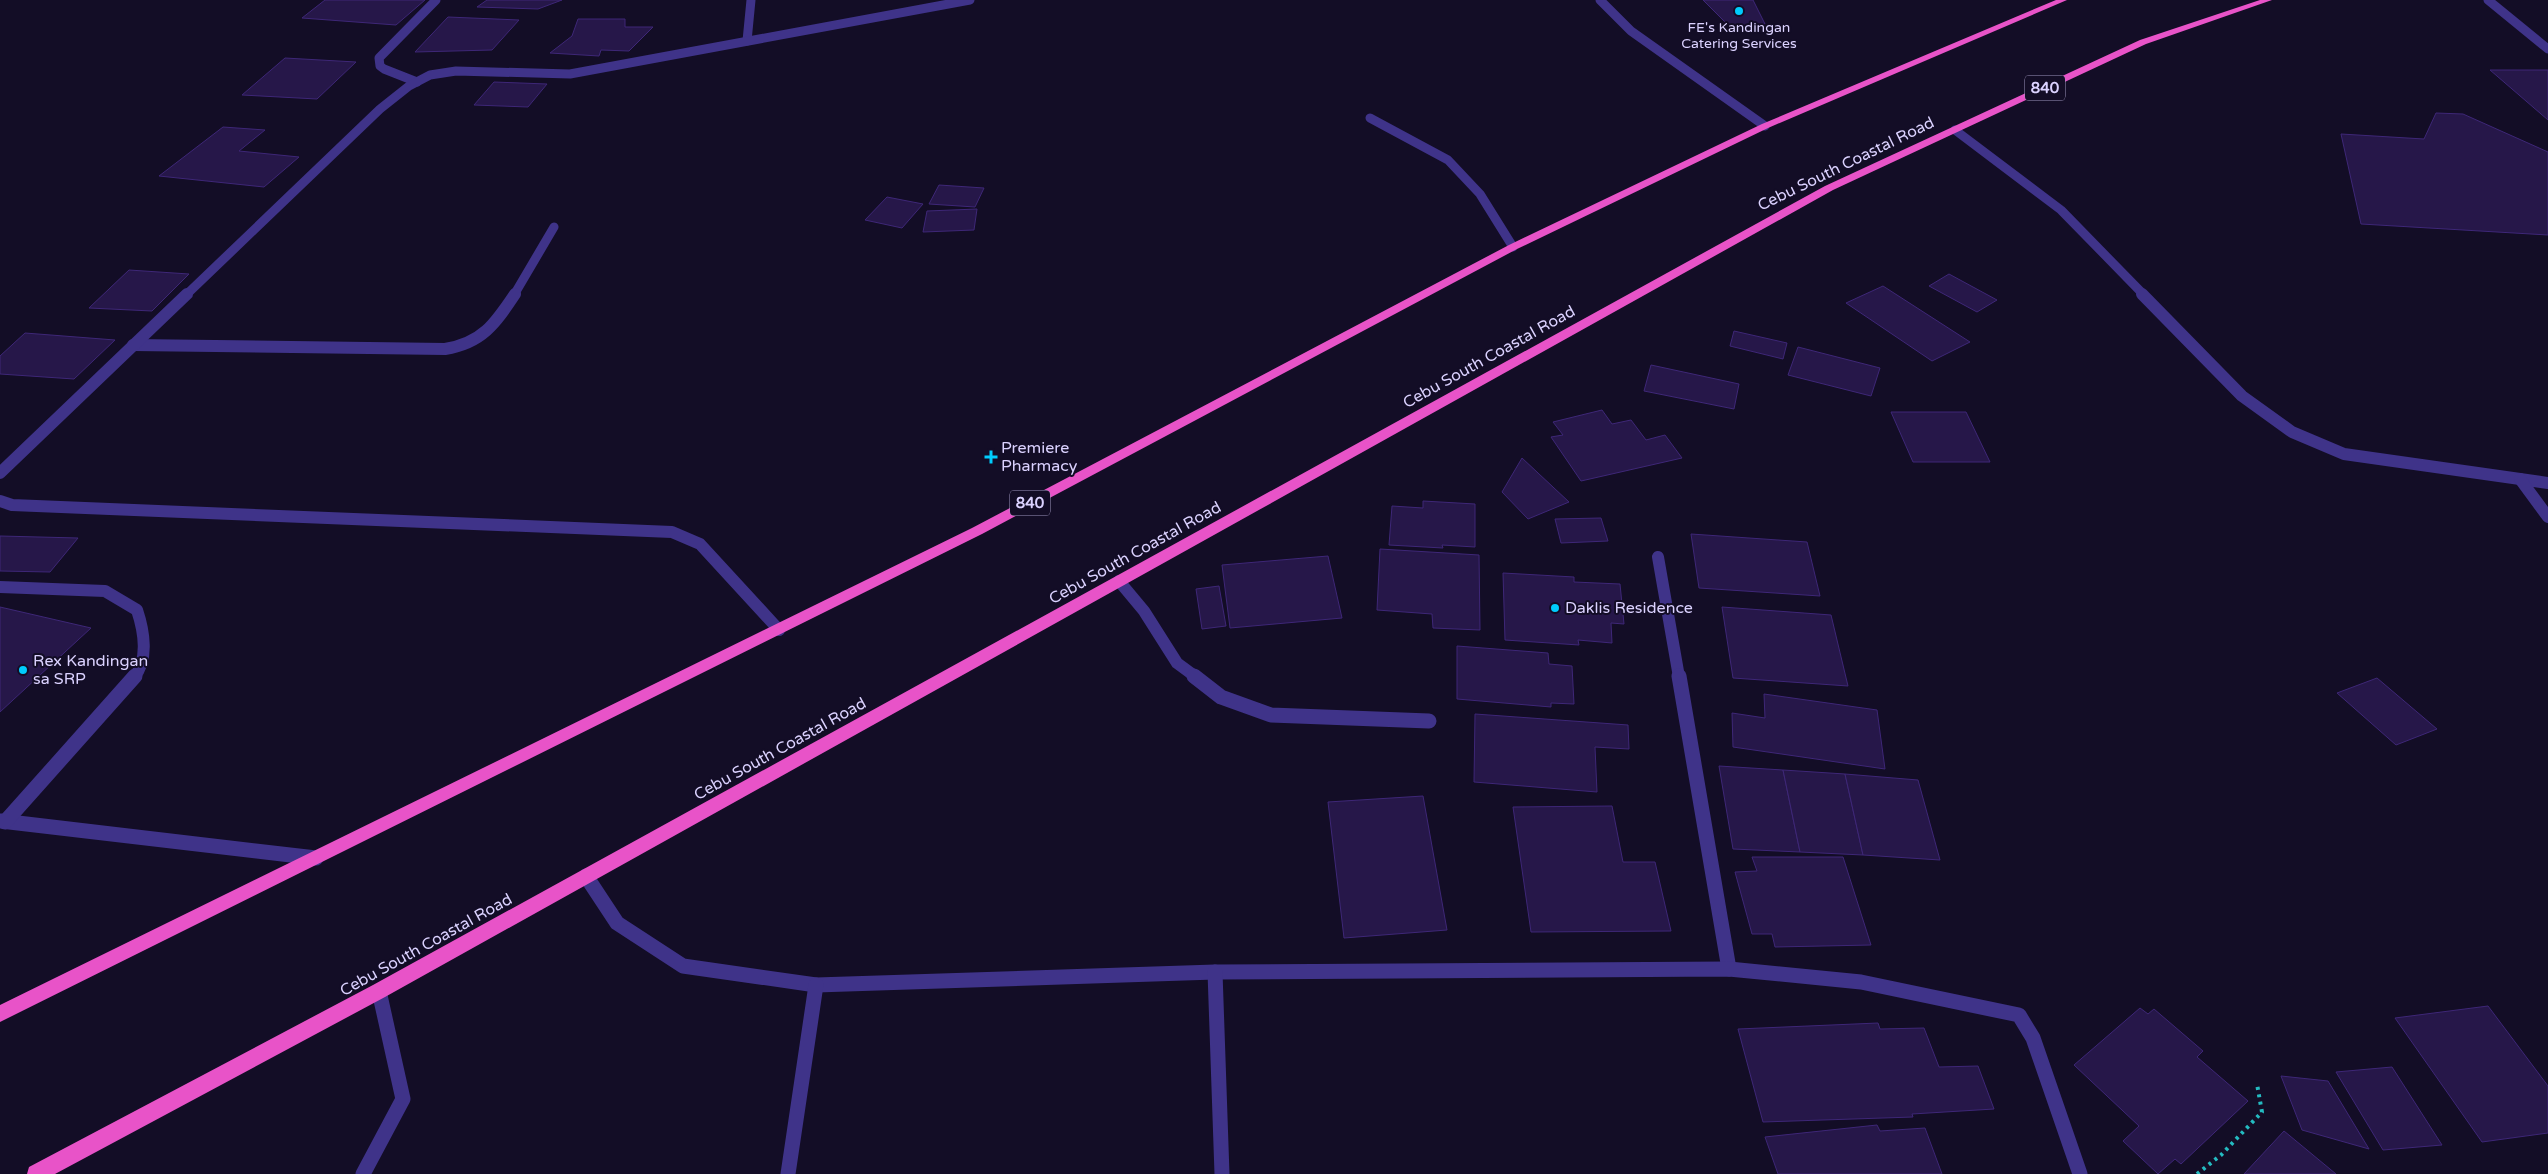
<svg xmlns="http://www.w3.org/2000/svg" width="2548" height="1174" font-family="'Varela Round',sans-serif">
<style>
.building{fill:#261749;stroke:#3e2777}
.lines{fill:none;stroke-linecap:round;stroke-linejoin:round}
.path{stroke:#24bbc1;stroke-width:4;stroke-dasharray:3 4.5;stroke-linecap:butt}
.service-far2{stroke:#3f3389;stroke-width:9}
.service-far1{stroke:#3f3389;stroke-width:12}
.service{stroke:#3f3389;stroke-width:15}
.minor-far2{stroke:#3f3389;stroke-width:9}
.minor-far1{stroke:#3f3389;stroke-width:12}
.minor{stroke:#3f3389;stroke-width:15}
.tertiary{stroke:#3f3389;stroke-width:9}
.trunk{fill:#e853c8;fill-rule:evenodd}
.poi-dot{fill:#00ccfd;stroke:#130d26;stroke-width:2}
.labels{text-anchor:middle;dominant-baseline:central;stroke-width:4;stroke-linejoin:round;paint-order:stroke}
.far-poi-label{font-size:14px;fill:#dbd2ff;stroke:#130d26}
.shield{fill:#130d26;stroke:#9f97be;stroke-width:1}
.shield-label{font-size:15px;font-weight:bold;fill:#dbd2ff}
.street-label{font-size:16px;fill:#dbd2ff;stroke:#130d26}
.poi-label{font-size:16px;fill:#dbd2ff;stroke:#130d26;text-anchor:start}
</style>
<rect width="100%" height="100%" fill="#130d26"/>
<g class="building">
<path d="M325 0H425L396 25 302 18Z"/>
<path d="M487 0H562L538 9 477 7Z"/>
<path d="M1703 0H1753L1765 24 1730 27Z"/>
<path d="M448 17 519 20 492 50 415 52Z"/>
<path d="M578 19H625V27H653L629 51 601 50 599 56 550 53 572 36Z"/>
<path d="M285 58 356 62 317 99 242 95Z"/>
<path d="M2490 70H2548V120Z"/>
<path d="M494 82 547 84 528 107 474 105Z"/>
<path d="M2436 113 2463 114 2548 152V235L2361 224 2341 134 2424 139Z"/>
<path d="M223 127 265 130 239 151 299 157 264 187 159 176Z"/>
<path d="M939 185 984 188 975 207 929 204Z"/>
<path d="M887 197 923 204 902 228 865 220Z"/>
<path d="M977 209 974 230 923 232 927 211Z"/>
<path d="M129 270 189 274 152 311 89 308Z"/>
<path d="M1949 274 1997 300 1977 312 1929 286Z"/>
<path d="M1883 286 1970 342 1932 361 1846 303Z"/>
<path d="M1734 331 1787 343 1783 359 1730 346Z"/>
<path d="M25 333 115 340 74 379 0 374V356Z"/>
<path d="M1798 347 1880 368 1871 396 1788 375Z"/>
<path d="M1651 365 1739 384 1734 409 1644 391Z"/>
<path d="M1602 410 1612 424 1631 420 1646 440 1665 435 1682 458 1581 481 1551 437 1563 435 1553 422Z"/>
<path d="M1891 412H1966L1990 462H1913Z"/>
<path d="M1522 458 1569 502 1528 519 1502 492Z"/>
<path d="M1423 501 1475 504V547L1442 545 1443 548 1389 545 1392 506 1423 508Z"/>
<path d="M1601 518 1608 541 1561 543 1555 519Z"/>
<path d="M1691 534 1807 542 1820 596 1699 588Z"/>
<path d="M0 536 78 538 50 572 0 571Z"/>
<path d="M1380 549 1479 555 1480 630 1433 628 1432 614 1377 610Z"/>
<path d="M1328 556 1342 618 1230 628 1222 565Z"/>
<path d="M1503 573 1574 577V582L1620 584 1624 624 1611 623 1612 643 1578 640 1579 645 1505 640Z"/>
<path d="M1219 586 1226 626 1202 629 1196 589Z"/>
<path d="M0 607 91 628 0 712Z"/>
<path d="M1722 607 1831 615 1848 686 1733 678Z"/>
<path d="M1457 646 1548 653 1549 664 1572 666 1574 704 1551 703V707L1457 699Z"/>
<path d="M2377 678 2437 729 2396 745 2337 693Z"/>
<path d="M1764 694 1877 710 1885 769 1733 747 1732 713 1765 718Z"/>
<path d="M1475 714 1628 725 1629 749 1595 747 1597 792 1474 782Z"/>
<path d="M1719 766 1783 770 1800 852 1733 849Z"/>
<path d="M1783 770 1845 774 1863 855 1800 852Z"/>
<path d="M1845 774 1918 780 1940 860 1863 855Z"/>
<path d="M1423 796 1447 930 1344 938 1328 802Z"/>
<path d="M1612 806 1623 862H1655L1671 931 1531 932 1513 807Z"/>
<path d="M1752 857H1843L1871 945 1775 947 1772 934H1752L1735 872 1757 871Z"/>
<path d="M2488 1006 2548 1086V1133L2482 1142 2395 1018Z"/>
<path d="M2140 1008 2148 1014 2154 1009 2203 1051 2197 1057 2248 1101 2181 1164 2175 1159 2158 1174 2123 1141 2139 1126 2074 1065Z"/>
<path d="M1878 1023 1880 1029 1924 1028 1939 1067 1978 1066 1994 1109 1912 1114 1913 1117 1763 1122 1738 1029Z"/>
<path d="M2392 1067 2442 1145 2383 1150 2336 1072Z"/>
<path d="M2281 1076 2328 1081 2369 1149 2302 1130Z"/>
<path d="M1877 1125 1880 1131 1925 1128 1942 1174H1778L1765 1137Z"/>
<path d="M2284 1131 2336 1174H2244Z"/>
</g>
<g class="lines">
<path class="path" d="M2197 1174 2221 1155 2262 1112 2257 1084"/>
<g class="service-far2">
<path d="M1600 0 1631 31 1765 126"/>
<path d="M1370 118 1448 160 1480 194 1513 247"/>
<path d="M1955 130 2061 210 2144 295"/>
</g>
<g class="service-far1">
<path d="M2142 294 2242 396 2292 432 2344 454 2548 483"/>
<path d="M2520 479 2548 517"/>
<path d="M0 587 105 591 137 610C144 631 149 660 134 677"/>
</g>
<g class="service">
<path d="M1 821 316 858"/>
<path d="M5 822 135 676"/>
<path d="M363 1174 403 1099 379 991"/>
</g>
<g class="minor-far2">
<path d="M747 41 751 0"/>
<path d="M417 82 384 69 380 66 379 58 436 0"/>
<path d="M186 295 380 109 409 86 430 75 456 71 570 74 970 0"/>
<path d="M514 295 554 227"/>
</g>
<g class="minor-far1">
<path d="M133 345 445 349C482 343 495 324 515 294"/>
<path d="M0 473 187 294"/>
<path d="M0 501 12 505 672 532 700 544 779 630"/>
<path d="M1658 557 1679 677"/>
<path d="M1119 581 1144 611 1177 663 1196 677"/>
</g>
<g class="minor">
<path d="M1194 676 1221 697 1271 715 1429 721"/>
<path d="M1679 676 1729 969"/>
<path d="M586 876 617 923 683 966 816 985 1215 972 1729 969 1861 982 2019 1015 2033 1038 2080 1174"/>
<path d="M1215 972 1222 1174"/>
<path d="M788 1174 816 985"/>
</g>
<path class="tertiary" d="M2488 0 2548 49"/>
<g class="trunk">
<path d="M2056 0H2067L1768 128 1517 249 982 534 0 1022V1005L972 528 1509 245 1762 124Z"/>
<path d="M2260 0H2272L2146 44 1833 190 385 997 55 1174H27L29 1167 373 985 1825 186 2140 40Z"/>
</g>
</g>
<g class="poi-dot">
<circle cx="1739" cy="11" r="5"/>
<path d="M988.5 449.5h5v5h5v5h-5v5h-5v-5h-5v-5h5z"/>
<circle cx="1555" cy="608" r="5"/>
<circle cx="23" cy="670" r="5"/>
</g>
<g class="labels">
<g class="far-poi-label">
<text x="1739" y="27">FE's Kandingan<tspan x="1739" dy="16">Catering Services</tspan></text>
</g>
<g class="shield">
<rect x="2025" y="75.5" width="40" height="25" rx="4"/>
<rect x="1010" y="490.5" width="40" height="25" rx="4"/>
</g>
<g class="shield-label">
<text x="2045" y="88">840</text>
<text x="1030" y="503">840</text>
</g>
<g class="street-label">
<text transform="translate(1846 164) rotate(-26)">Cebu South Coastal Road</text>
<text transform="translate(1489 357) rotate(-29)">Cebu South Coastal Road</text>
<text transform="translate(1135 553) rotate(-29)">Cebu South Coastal Road</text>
<text transform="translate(780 749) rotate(-29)">Cebu South Coastal Road</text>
<text transform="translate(426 945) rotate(-29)">Cebu South Coastal Road</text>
</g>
<g class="poi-label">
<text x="1001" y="448">Premiere<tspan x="1001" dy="18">Pharmacy</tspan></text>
<text x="1565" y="608">Daklis Residence</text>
<text x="33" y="661">Rex Kandingan<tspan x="33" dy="18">sa SRP</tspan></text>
</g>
</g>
</svg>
